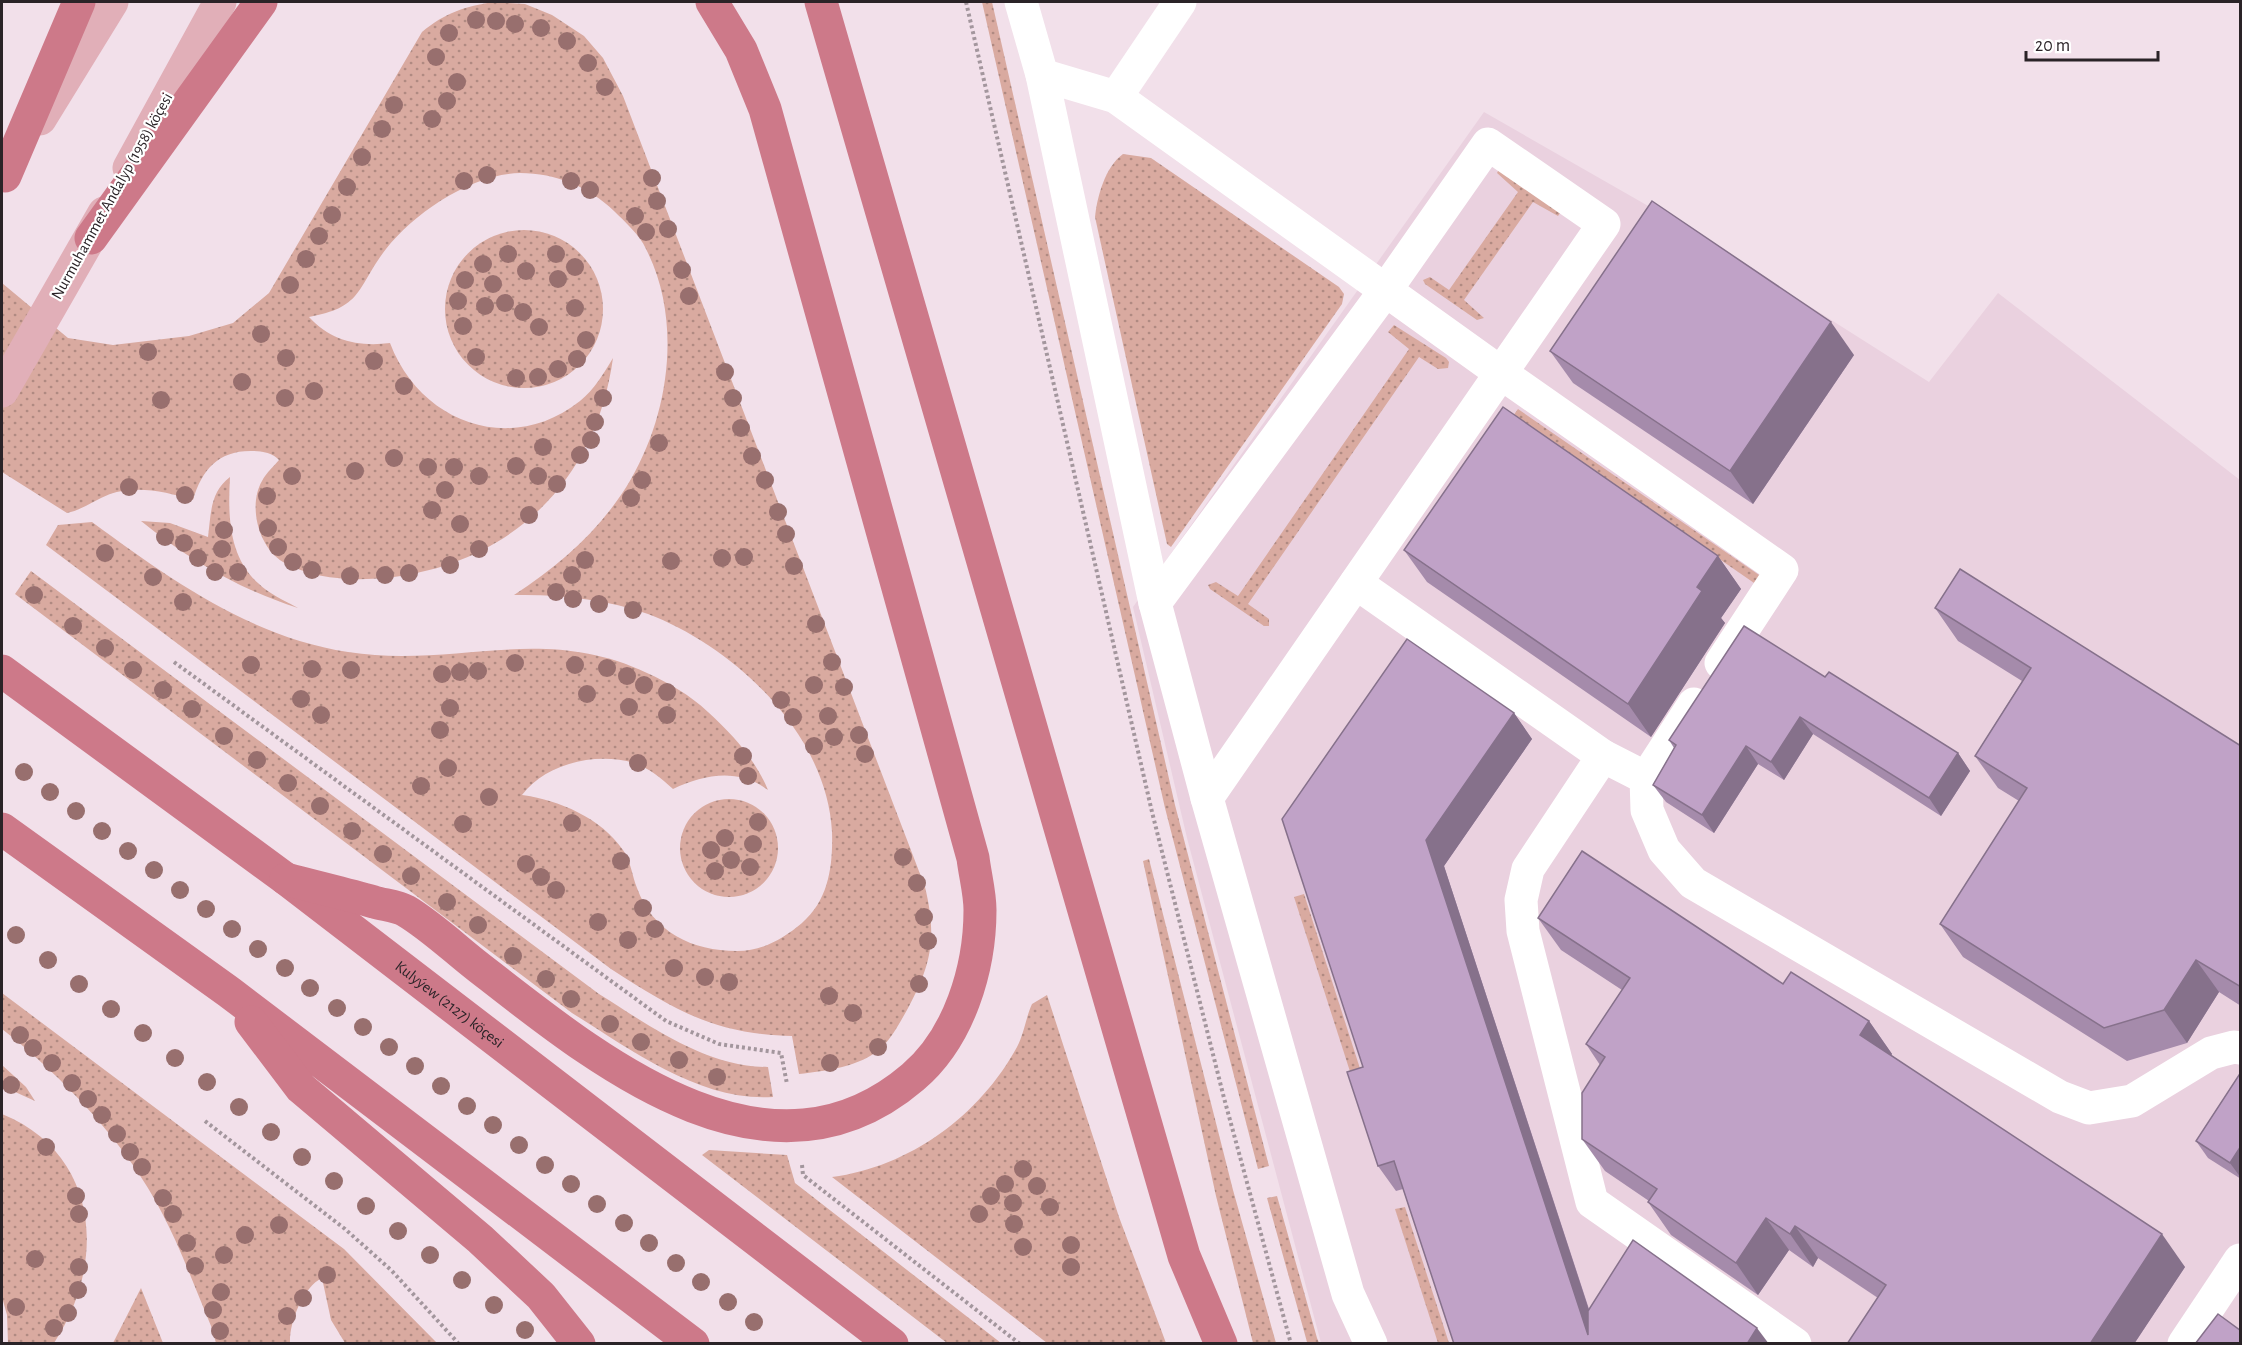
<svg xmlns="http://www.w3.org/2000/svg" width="2242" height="1345" font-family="'Alegreya Sans',sans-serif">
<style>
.built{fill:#ead1df}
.grass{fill:url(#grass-dots)}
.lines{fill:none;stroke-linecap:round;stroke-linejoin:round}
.path{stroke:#a3969d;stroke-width:4;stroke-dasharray:3 3;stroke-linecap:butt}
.minor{stroke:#fff;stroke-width:33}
.major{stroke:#e1afb8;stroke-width:33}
.highway{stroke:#cd7989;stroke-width:33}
.tree{fill:#986f6e}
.wall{fill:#a58bab}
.shaded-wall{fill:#86718b}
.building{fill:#c0a2c7;stroke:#86718b;stroke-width:1.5}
.labels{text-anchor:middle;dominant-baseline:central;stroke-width:4.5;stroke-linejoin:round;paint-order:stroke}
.street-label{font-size:16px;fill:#2a2327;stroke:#fff}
</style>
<defs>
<pattern id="grass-dots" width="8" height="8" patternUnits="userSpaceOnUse" patternTransform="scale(1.5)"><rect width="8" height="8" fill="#d9aaa0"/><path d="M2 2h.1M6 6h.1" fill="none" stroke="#b08a82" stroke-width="1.8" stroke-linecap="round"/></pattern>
</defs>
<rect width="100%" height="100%" fill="#f2e0ea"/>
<path class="built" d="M1484 112 1678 223 1929 382 1998 293 2240 480V1343H1321L1187 838 1133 607Z"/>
<g class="grass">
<path d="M494 2 525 4 552 15 584 36 603 58 623 96 925 887C937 937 932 964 907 1010 900 1022 892 1038 881 1048 860 1067 826 1071 799 1074L792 1036C713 1034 675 1010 611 969L46 545 58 525 92 522C170 579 250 637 348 652 454 669 541 623 647 673 669 683 690 695 708 712 733 735 755 759 768 790 738 768 705 774 673 789 661 778 649 768 634 763 596 752 546 763 522 795 559 800 601 818 623 850 631 861 632 876 637 888 653 932 692 951 737 951 762 951 783 939 802 923 829 900 833 865 832 832 827 734 735 647 648 614 606 599 558 594 514 595 561 564 602 529 631 479 670 412 682 319 646 249 640 235 625 222 614 211 589 187 556 173 520 173 472 174 415 212 386 249 356 288 364 307 309 317 331 341 359 347 390 343 420 423 511 456 580 401 594 390 604 373 613 358 596 482 510 565 385 578 352 581 312 579 283 562 258 547 248 505 262 481 266 473 274 466 279 460 273 453 262 451 253 451 219 450 202 469 193 500 167 492 137 485 110 494 95 500 82 510 67 513L2 472V283L68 338 113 345 189 336 233 323 269 293 422 32C445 13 465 6 494 2Z"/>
<path d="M982 2H992L1175 805 1269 1166 1258 1169 1165 808Z"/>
<path d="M1123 154 1151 158 1339 287 1344 294 1342 304 1171 547 1167 544 1095 217C1097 197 1105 167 1123 154Z"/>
<path d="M1499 169 1561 212 1558 216 1533 202 1464 300 1484 318 1477 320 1425 284 1423 280 1430 277 1449 290 1518 192 1497 173Z"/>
<circle cx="524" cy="309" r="79"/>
<path d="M1394 325 1446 358 1449 362 1448 368 1438 369 1419 357 1248 604 1269 619V626H1264L1210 589 1208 585 1216 582 1238 596 1409 349 1388 332Z"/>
<path d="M1518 409 1762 577 1757 585 1521 422 1479 464Z"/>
<path d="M230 477C228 514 228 556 258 583 268 593 285 601 298 608 239 589 189 560 141 521L170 523 208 537C211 514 210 492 230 477Z"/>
<path d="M31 571 599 994C650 1026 706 1067 768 1067L773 1097C700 1102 630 1049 572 1013L15 594Z"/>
<circle cx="729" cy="848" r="49"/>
<path d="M1149 859 1233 1190 1276 1343H1253L1216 1196 1143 861Z"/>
<path d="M1304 894 1364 1081 1354 1084 1294 897Z"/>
<path d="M2 993 344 1249 437 1343H345L331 1320 322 1278C303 1287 289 1323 290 1343H216L211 1326C195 1288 181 1249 162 1213 127 1144 62 1076 2 1029Z"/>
<path d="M1047 995 1119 1217 1166 1343H1047L832 1177C910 1167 980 1115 1017 1047 1024 1034 1026 1017 1032 1004Z"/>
<path d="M2 1065 26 1087 35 1101 2 1086Z"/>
<path d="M2 1114C100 1154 107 1263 54 1343H8L7 1315 2 1297Z"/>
<path d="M709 1150 787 1155 795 1183 1001 1343H947L702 1155Z"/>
<path d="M1277 1196 1317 1338 1319 1343 1307 1342 1267 1198Z"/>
<path d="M1405 1207 1449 1343H1438L1395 1209Z"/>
<path d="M141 1288 163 1343H113Z"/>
</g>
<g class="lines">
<g class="path">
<path d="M966 2 1152 812 1224 1098 1291 1344"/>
<path d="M174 662 666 1021 719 1044 781 1053 787 1084"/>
<path d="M205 1121 345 1229 392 1271 459 1344"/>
<path d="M802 1165 803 1175 1020 1344"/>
</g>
<g class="minor">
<path d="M1021 2 1042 75 1155 603 1207 798 1348 1294 1371 1344"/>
<path d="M1042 75 1116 97 1501 373 1782 570 1721 663"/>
<path d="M1116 97 1180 2"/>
<path d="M1356 583 1603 756 1528 869 1521 900 1523 931 1592 1202 1795 1344"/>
<path d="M1155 603 1385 291 1488 144 1604 224 1207 798"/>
<path d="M1603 756 1646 778 1647 810 1664 850 1693 883 2060 1097 2089 1108 2132 1101 2211 1053 2234 1047 2240 1048"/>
<path d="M1646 778 1694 704"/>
<path d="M2184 1344 2240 1260"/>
</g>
<g class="major">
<path d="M40 119 112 2"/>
<path d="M129 168 220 2"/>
<path d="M2 391 104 213"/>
</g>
<g class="highway">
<path d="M821 2 1184 1256 1221 1344"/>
<path d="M5 176 79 2"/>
<path d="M91 238 261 2"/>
<path id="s1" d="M2 671 286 879 892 1344"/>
<path d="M2 829 229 992 693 1344"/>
<path d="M286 879C316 887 345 894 374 902 384 905 397 906 406 911 431 926 454 948 477 966 595 1058 767 1202 913 1077 959 1038 980 969 980 910 980 893 975 875 973 858L765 109 741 50 712 2"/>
<path d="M251 1022 301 1088 480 1239 541 1296 579 1344"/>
</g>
</g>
<g class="tree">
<circle cx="476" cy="20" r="9"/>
<circle cx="496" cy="21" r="9"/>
<circle cx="515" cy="24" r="9"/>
<circle cx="541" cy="28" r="9"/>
<circle cx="449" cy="33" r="9"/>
<circle cx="567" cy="41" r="9"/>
<circle cx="436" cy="57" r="9"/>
<circle cx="588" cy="63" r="9"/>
<circle cx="457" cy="82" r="9"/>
<circle cx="605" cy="87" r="9"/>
<circle cx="447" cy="101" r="9"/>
<circle cx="394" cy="105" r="9"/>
<circle cx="432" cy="119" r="9"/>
<circle cx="382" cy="129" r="9"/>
<circle cx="362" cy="157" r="9"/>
<circle cx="487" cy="175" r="9"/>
<circle cx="652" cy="178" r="9"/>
<circle cx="464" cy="181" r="9"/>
<circle cx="571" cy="181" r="9"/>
<circle cx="347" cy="187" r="9"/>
<circle cx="590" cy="190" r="9"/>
<circle cx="657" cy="201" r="9"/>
<circle cx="332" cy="215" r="9"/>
<circle cx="635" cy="216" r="9"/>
<circle cx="668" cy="229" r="9"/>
<circle cx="646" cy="232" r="9"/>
<circle cx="319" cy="236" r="9"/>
<circle cx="508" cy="254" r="9"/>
<circle cx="556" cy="254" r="9"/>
<circle cx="306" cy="259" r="9"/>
<circle cx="483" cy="264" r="9"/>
<circle cx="575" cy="267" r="9"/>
<circle cx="682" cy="270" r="9"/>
<circle cx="526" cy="271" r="9"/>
<circle cx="558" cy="279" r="9"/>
<circle cx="465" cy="280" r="9"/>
<circle cx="493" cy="284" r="9"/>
<circle cx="290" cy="285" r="9"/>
<circle cx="689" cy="296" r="9"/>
<circle cx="458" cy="301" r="9"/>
<circle cx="505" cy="303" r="9"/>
<circle cx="485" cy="306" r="9"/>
<circle cx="575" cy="308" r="9"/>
<circle cx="523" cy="312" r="9"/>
<circle cx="463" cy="326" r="9"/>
<circle cx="539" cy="327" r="9"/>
<circle cx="261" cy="334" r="9"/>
<circle cx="586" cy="340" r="9"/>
<circle cx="148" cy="352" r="9"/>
<circle cx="476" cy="357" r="9"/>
<circle cx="286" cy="358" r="9"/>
<circle cx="577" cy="359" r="9"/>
<circle cx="374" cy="361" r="9"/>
<circle cx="558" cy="369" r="9"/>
<circle cx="725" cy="372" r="9"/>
<circle cx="538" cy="377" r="9"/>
<circle cx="516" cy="378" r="9"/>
<circle cx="242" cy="382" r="9"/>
<circle cx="404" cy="386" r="9"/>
<circle cx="314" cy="391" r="9"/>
<circle cx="285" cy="398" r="9"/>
<circle cx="603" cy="398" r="9"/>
<circle cx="733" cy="398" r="9"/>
<circle cx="161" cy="400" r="9"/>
<circle cx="595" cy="422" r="9"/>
<circle cx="741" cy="428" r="9"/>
<circle cx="591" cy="440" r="9"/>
<circle cx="659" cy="443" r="9"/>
<circle cx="543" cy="447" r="9"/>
<circle cx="580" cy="455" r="9"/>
<circle cx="752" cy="456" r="9"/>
<circle cx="394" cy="458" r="9"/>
<circle cx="516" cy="466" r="9"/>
<circle cx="428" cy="467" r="9"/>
<circle cx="454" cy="467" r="9"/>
<circle cx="355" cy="471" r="9"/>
<circle cx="292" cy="476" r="9"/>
<circle cx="479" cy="476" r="9"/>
<circle cx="538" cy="476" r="9"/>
<circle cx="642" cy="480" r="9"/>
<circle cx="765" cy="480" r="9"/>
<circle cx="557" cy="484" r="9"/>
<circle cx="129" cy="487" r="9"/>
<circle cx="445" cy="490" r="9"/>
<circle cx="185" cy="495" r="9"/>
<circle cx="267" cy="496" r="9"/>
<circle cx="631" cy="498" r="9"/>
<circle cx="432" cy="510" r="9"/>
<circle cx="778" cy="512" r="9"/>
<circle cx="529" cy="515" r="9"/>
<circle cx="460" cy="524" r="9"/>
<circle cx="268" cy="528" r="9"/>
<circle cx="224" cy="530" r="9"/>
<circle cx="786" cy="534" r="9"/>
<circle cx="165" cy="537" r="9"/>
<circle cx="184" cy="543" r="9"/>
<circle cx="278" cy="547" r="9"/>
<circle cx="222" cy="549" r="9"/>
<circle cx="479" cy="549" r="9"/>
<circle cx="105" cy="553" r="9"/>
<circle cx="744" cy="557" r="9"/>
<circle cx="198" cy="558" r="9"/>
<circle cx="722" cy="558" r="9"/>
<circle cx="585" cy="560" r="9"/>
<circle cx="671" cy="561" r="9"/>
<circle cx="293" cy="562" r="9"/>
<circle cx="450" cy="565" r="9"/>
<circle cx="794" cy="566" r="9"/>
<circle cx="312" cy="570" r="9"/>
<circle cx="215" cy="572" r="9"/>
<circle cx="238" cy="572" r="9"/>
<circle cx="409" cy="573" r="9"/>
<circle cx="385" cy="575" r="9"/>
<circle cx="572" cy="575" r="9"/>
<circle cx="350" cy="576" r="9"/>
<circle cx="153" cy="577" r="9"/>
<circle cx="556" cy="592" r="9"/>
<circle cx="34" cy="595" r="9"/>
<circle cx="573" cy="599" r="9"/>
<circle cx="183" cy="602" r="9"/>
<circle cx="599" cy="604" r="9"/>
<circle cx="633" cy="610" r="9"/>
<circle cx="816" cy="624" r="9"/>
<circle cx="73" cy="626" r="9"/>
<circle cx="105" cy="648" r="9"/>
<circle cx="832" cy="662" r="9"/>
<circle cx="515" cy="663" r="9"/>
<circle cx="251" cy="665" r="9"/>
<circle cx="575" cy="665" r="9"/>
<circle cx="607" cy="668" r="9"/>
<circle cx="312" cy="669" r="9"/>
<circle cx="133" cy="670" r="9"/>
<circle cx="351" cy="670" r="9"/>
<circle cx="478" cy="671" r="9"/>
<circle cx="460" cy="672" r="9"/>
<circle cx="442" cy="674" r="9"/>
<circle cx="627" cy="676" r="9"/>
<circle cx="644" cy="685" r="9"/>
<circle cx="814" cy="685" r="9"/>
<circle cx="844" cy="687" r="9"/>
<circle cx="163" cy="690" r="9"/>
<circle cx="667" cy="692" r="9"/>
<circle cx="587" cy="694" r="9"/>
<circle cx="301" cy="699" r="9"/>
<circle cx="781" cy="700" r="9"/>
<circle cx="629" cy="707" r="9"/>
<circle cx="450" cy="708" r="9"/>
<circle cx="192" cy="709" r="9"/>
<circle cx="321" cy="715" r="9"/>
<circle cx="667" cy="715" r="9"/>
<circle cx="828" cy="716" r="9"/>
<circle cx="793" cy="717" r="9"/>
<circle cx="440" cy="730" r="9"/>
<circle cx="859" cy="735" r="9"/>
<circle cx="224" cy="736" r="9"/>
<circle cx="834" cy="737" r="9"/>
<circle cx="814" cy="746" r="9"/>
<circle cx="865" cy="754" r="9"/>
<circle cx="743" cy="756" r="9"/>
<circle cx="257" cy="760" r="9"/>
<circle cx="638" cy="763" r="9"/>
<circle cx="448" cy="768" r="9"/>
<circle cx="24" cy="772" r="9"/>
<circle cx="748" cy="776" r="9"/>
<circle cx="288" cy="783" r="9"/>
<circle cx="421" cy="786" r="9"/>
<circle cx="50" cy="792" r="9"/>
<circle cx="489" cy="797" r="9"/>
<circle cx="320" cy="806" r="9"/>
<circle cx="76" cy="811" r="9"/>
<circle cx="758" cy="822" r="9"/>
<circle cx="572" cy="823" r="9"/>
<circle cx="463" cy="824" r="9"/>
<circle cx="102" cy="831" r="9"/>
<circle cx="352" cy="831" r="9"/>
<circle cx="725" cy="838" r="9"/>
<circle cx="753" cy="844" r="9"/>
<circle cx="711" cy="850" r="9"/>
<circle cx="128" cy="851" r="9"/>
<circle cx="383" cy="854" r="9"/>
<circle cx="903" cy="857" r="9"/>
<circle cx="731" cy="860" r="9"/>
<circle cx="621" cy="861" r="9"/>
<circle cx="526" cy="864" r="9"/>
<circle cx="750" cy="867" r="9"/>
<circle cx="154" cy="870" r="9"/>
<circle cx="715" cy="871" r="9"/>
<circle cx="411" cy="876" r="9"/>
<circle cx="541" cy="877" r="9"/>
<circle cx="917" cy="883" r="9"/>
<circle cx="180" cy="890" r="9"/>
<circle cx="556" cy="890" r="9"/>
<circle cx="447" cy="902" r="9"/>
<circle cx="643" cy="908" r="9"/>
<circle cx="206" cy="909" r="9"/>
<circle cx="924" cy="917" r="9"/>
<circle cx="598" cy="922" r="9"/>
<circle cx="478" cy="925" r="9"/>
<circle cx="232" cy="929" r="9"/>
<circle cx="655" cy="929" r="9"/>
<circle cx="16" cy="935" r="9"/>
<circle cx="628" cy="940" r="9"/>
<circle cx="928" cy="941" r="9"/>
<circle cx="258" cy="949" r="9"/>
<circle cx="513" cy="956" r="9"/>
<circle cx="48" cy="960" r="9"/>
<circle cx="285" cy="968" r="9"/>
<circle cx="674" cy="968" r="9"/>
<circle cx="705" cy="977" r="9"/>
<circle cx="546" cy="979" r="9"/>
<circle cx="729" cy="982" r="9"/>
<circle cx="79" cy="984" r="9"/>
<circle cx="919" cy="984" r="9"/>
<circle cx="310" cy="988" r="9"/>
<circle cx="829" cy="996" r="9"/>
<circle cx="571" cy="999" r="9"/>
<circle cx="337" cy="1008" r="9"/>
<circle cx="111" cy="1009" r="9"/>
<circle cx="853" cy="1013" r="9"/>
<circle cx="610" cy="1024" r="9"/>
<circle cx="363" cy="1027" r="9"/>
<circle cx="143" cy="1033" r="9"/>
<circle cx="20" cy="1035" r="9"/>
<circle cx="641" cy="1042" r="9"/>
<circle cx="389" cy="1047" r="9"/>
<circle cx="878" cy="1047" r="9"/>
<circle cx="33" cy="1048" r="9"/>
<circle cx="175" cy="1058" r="9"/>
<circle cx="679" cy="1060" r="9"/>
<circle cx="52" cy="1063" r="9"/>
<circle cx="830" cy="1063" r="9"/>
<circle cx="415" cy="1066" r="9"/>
<circle cx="717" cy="1077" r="9"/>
<circle cx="207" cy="1082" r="9"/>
<circle cx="72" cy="1083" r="9"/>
<circle cx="11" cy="1085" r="9"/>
<circle cx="441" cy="1086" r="9"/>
<circle cx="88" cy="1099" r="9"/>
<circle cx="467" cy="1106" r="9"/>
<circle cx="239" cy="1107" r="9"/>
<circle cx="102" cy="1115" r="9"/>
<circle cx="493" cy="1125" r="9"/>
<circle cx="271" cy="1132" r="9"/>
<circle cx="117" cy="1134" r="9"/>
<circle cx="519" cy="1145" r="9"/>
<circle cx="46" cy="1147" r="9"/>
<circle cx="130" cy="1152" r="9"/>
<circle cx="302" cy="1157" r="9"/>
<circle cx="545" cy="1165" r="9"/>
<circle cx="142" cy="1167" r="9"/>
<circle cx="1023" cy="1169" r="9"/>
<circle cx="334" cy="1181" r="9"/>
<circle cx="571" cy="1184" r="9"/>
<circle cx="1005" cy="1184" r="9"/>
<circle cx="1037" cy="1186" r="9"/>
<circle cx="76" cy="1196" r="9"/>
<circle cx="991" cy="1196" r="9"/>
<circle cx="163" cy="1198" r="9"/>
<circle cx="1013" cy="1203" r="9"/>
<circle cx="597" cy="1204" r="9"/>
<circle cx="366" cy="1206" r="9"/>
<circle cx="1050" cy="1207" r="9"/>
<circle cx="79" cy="1214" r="9"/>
<circle cx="173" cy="1214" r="9"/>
<circle cx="979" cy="1214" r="9"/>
<circle cx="624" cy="1223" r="9"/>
<circle cx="1014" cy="1224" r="9"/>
<circle cx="279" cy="1225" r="9"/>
<circle cx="398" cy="1231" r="9"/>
<circle cx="245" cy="1235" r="9"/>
<circle cx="187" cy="1243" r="9"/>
<circle cx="649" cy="1243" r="9"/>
<circle cx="1071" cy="1245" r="9"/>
<circle cx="1023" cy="1247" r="9"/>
<circle cx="224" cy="1255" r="9"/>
<circle cx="430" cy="1255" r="9"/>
<circle cx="35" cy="1259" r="9"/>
<circle cx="676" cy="1263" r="9"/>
<circle cx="195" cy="1266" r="9"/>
<circle cx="79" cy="1267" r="9"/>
<circle cx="1071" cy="1267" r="9"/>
<circle cx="327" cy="1275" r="9"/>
<circle cx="462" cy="1280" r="9"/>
<circle cx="701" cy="1282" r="9"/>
<circle cx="78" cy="1290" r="9"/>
<circle cx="221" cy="1292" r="9"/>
<circle cx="303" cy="1298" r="9"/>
<circle cx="728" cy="1302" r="9"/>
<circle cx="494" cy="1305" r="9"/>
<circle cx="16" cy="1307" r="9"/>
<circle cx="213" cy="1310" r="9"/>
<circle cx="68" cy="1313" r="9"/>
<circle cx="287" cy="1316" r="9"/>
<circle cx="754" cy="1322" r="9"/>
<circle cx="54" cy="1328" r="9"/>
<circle cx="525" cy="1330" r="9"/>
<circle cx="220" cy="1331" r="9"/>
</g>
<g class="wall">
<path d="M1550 351 1854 355 1753 504 1573 383Z"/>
<path d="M1404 550 1718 556 1741 589 1721 618 1725 623 1651 737 1427 582Z"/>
<path d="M1935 608 2241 746V1006L2219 992 2187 1043 2127 1061 1963 957 1940 924 2019 801 1998 788 1975 756 2022 681 1958 641Z"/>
<path d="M1825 677 1958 753 1970 771 1941 816 1813 734 1784 780 1758 764 1714 833 1666 802 1653 785 1674 748 1669 740Z"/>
<path d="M1514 713 1532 739 1444 866 1589 1309 1757 1328 1454 1344 1403 1189 1396 1191 1378 1166 1363 1067 1282 819Z"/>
<path d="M1538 918 1783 984 1869 1021 1892 1054 1891 1055 2185 1267 2134 1344H1847L1878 1298 1818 1258 1813 1267 1789 1250 1758 1295 1671 1235 1648 1202 1649 1201 1605 1171 1582 1139 1600 1065 1586 1044 1622 990 1561 950Z"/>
<path d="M2241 1072V1179L2208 1158 2196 1141Z"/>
</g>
<g class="shaded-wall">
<path d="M1831 322 1854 355 1753 504 1730 471Z"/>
<path d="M1718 556 1741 589 1721 618 1725 623 1651 737 1628 704 1697 587Z"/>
<path d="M1514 713 1532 739 1444 866 1600 1344 1588 1335 1426 840Z"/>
<path d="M1800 717 1813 734 1784 780 1771 762Z"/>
<path d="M1746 746 1758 764 1714 833 1702 815Z"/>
<path d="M1958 753 1970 771 1941 816 1929 798Z"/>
<path d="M2196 960 2219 992 2187 1043 2164 1010Z"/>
<path d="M1869 1021 1892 1054 1883 1068 1860 1035Z"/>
<path d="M2241 1146V1178L2230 1163Z"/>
<path d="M1766 1218 1789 1250 1758 1295 1736 1263Z"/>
<path d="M1795 1226 1818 1258 1813 1267 1790 1234Z"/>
<path d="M2162 1234 2185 1267 2134 1344H2090Z"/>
<path d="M1757 1328 1769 1344H1747Z"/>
</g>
<g class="building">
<path d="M1652 201 1831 322 1730 471 1550 351Z"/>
<path d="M1503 407 1718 556 1697 587 1702 591 1628 704 1404 550Z"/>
<path d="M1960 569 2241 746V987L2196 960 2164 1010 2104 1028 1940 924 2027 788 1975 756 2031 668 1935 608Z"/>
<path d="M1744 626 1825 677 1829 672 1958 753 1929 798 1800 717 1771 762 1746 746 1702 815 1653 785 1676 745 1669 740Z"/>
<path d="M1407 639 1514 713 1426 840 1588 1335V1311L1633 1240 1757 1328 1747 1344H1454L1394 1161 1378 1166 1347 1072 1363 1067 1282 819Z"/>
<path d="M1582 851 1783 984 1791 972 1869 1021 1860 1035 2162 1234 2090 1344H1847L1886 1285 1795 1226 1790 1234 1766 1218 1736 1263 1648 1202 1657 1189 1582 1139V1093L1605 1057 1586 1044 1630 978 1538 918Z"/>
<path d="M2241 1072V1146L2230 1163 2196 1141Z"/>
<path d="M2218 1314 2241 1331V1344H2195Z"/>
</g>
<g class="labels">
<g class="street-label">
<text transform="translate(112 196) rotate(-61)">Nurmuhammet Andalyp (1958) köçesi</text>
<text stroke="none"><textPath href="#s1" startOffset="558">Kulyýew (2127) köçesi</textPath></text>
</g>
</g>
<rect width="2242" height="1345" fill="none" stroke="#2a2327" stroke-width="6"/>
<path d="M2026 51v9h132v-9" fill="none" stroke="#2a2327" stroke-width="3"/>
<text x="2035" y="51" font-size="18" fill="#2a2327" stroke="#ffffff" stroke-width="4.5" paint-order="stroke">20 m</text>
</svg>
